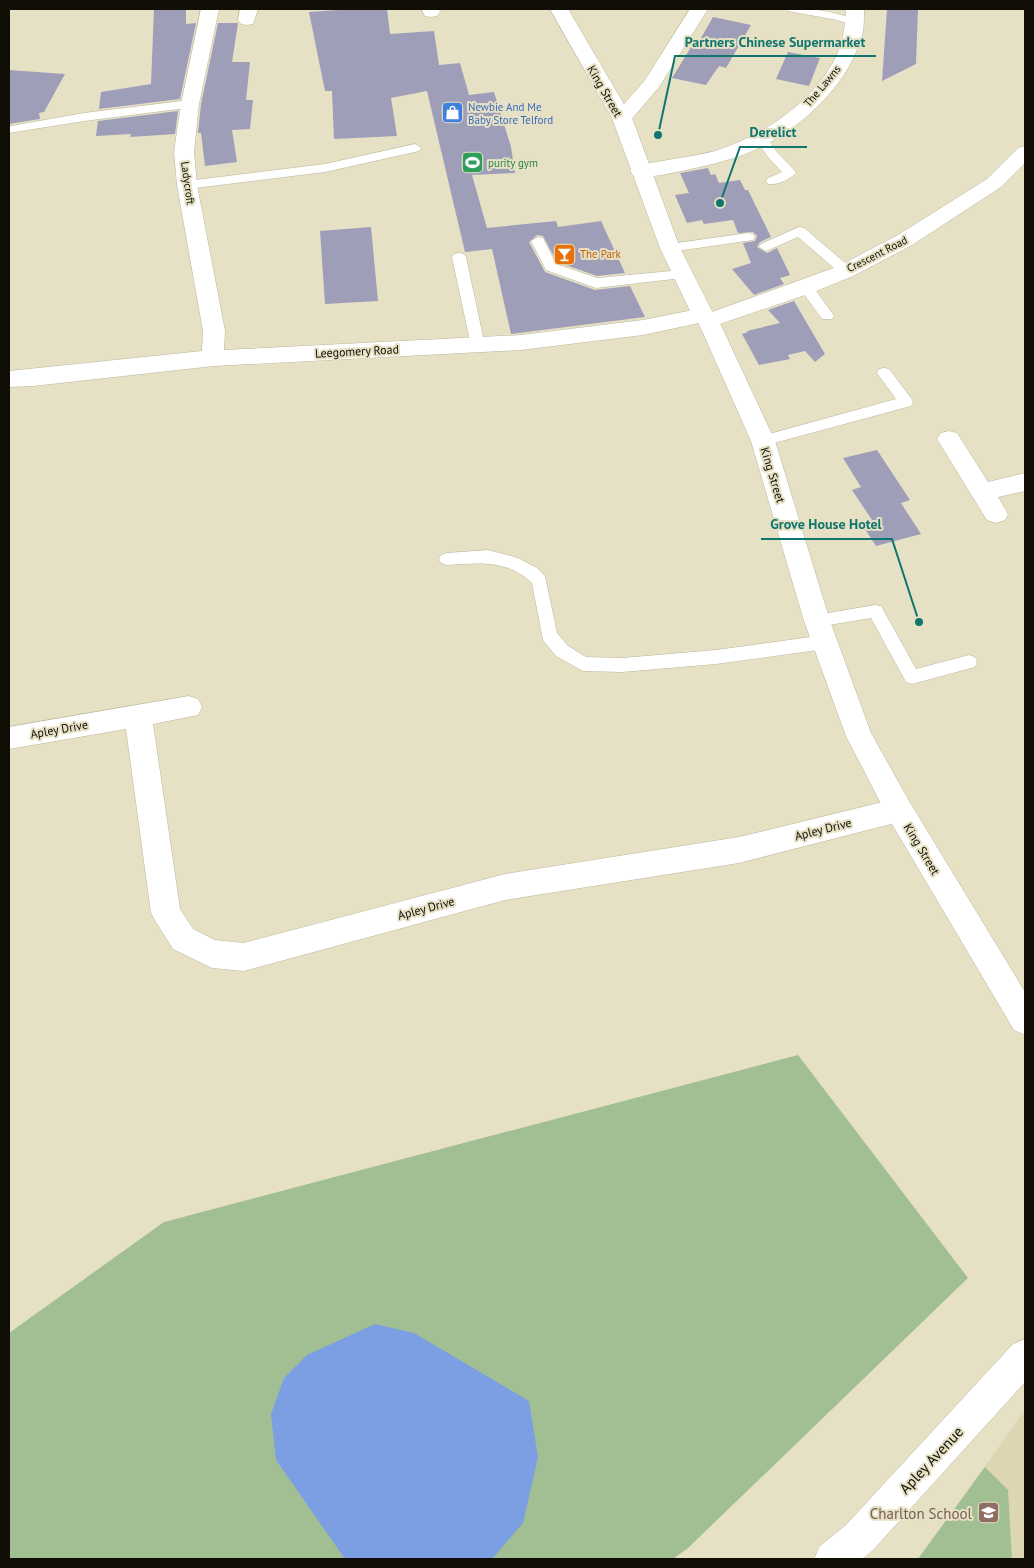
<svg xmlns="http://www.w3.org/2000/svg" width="1034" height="1568" font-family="'PT Sans',sans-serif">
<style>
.built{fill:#dcd6b2}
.green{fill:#a2bf93}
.water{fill:#7b9fe2}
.building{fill:#9e9eb8}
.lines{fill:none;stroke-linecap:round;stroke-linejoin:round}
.service-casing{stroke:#bcb79c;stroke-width:1}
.minor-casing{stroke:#bcb79c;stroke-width:1}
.tertiary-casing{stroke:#bcb79c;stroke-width:1}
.service{fill:#fff;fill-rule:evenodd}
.minor{fill:#fff;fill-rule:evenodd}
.tertiary{fill:#fff;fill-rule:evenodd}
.labels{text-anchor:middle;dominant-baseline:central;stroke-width:4;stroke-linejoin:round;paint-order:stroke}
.far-street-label{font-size:11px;fill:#100e05;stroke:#e6e0c5}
.far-shop-label{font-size:11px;fill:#366cbe;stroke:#e6e0c5;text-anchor:start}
.far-leisure-label{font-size:11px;fill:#27864d;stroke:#e6e0c5;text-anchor:start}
.far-food-label{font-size:11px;fill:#c56008;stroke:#e6e0c5;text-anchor:start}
.street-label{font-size:12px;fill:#100e05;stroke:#e6e0c5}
.near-street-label{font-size:15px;fill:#100e05;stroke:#e6e0c5}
.near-education-label{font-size:15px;fill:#785e54;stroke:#e6e0c5;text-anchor:end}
.leader{fill:none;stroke:#0f766e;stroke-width:2}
.callout-dot{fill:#0f766e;stroke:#e6e0c5;stroke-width:2}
.callout-label{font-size:14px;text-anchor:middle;font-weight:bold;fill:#0f766e;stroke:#e6e0c5;stroke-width:4;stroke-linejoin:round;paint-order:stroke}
</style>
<rect width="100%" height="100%" fill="#e6e0c5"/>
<path class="built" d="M1025 1413V1559H918L1021 1416Z"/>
<g class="green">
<path d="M798 1055 968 1278 688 1548 673 1559H9V1333L164 1222Z"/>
<path d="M985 1467 1008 1490 1012 1559H918Z"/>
</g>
<path class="water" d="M375 1324 414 1333 529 1401 538 1457 523 1523 492 1559H345L276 1460 271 1414 284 1378 307 1355Z"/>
<g class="building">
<path d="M154 9H186V24L196 23 180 99 99 109 101 92 151 84Z"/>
<path d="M352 9H387L390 34 434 31 439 65 460 63 469 95 494 92 511 147 515 173 472 175 489 235 487 228 556 221 558 227 601 221 625 273 597 276 557 262 543 236 537 235 529 242 545 272 595 290 630 286 645 317 511 334 492 249 465 252 427 91 391 98 397 136 334 139 332 91H325L309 12Z"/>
<path d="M887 9H918L916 64 882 81Z"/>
<path d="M713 17 751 25 726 68 719 66 706 85 672 78 693 44 697 45Z"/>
<path d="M218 23H238L232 62H250L246 100H253L250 129 232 130 237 162 205 166 201 133H198L201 104Z"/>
<path d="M788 52 820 58 809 86 776 79Z"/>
<path d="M9 70 65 74 44 112 39 113 40 119 9 124Z"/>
<path d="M178 111 175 134 130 137 131 134 96 136 98 121Z"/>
<path d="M708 168 711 175 715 174 719 183 740 180 745 190H748L771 237 760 242 757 247 767 253 777 248 790 275 780 278 784 284 754 295 732 269 751 263 743 243 755 241 757 236 753 232 738 233 733 220 704 224 702 220 687 223 675 195 689 193 680 173Z"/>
<path d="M371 227 378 301 325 304 320 231Z"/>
<path d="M794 301 825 354 815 362 805 351 788 355 790 359 759 365 742 334 748 332 747 331 780 323 768 310Z"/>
<path d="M877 450 910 500 901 503 921 534 876 546 861 523 872 520 852 490 861 487 843 458Z"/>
</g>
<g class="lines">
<defs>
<g id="service">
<path d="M786 9C811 7 836 12 859 21L861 23 855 26 837 20 788 11Z"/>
<path d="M190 100 194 101 196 104 194 107 84 121 9 133V127L11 126 84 113Z"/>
<path d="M761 134 765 135 776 151 794 170 796 173C790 179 776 186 768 184L766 181 768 178 782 172 768 157 755 138Z"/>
<path d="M415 144 421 148 419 151 325 172 187 189 181 185 187 181 325 164Z"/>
<path d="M799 227 804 228 851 268 853 271 851 274H841L798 237 766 251 759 247 761 244Z"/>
<path d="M748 233 753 234 755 237 753 240 670 252 663 248 670 244Z"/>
<path d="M538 237 543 238 556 264 597 278 682 270 687 271 689 274 687 277 682 278 596 288 546 270 531 241Z"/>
<path d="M459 253 464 254 466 257 485 346 483 349H473L471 346 452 257 454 254Z"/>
<path d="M806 282 811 284 832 313 834 316 832 319H822L801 290 799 287 801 284Z"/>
<path d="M884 368 889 369 911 398 913 402 911 406 763 446 758 445 756 441 758 437 896 399 877 373 879 369Z"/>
<path d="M488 550 518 558 537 568 545 576 557 633 568 646 586 657 622 658 716 650 825 635 831 637 833 642 831 647 825 649 716 664 622 672 583 671 556 656 543 640 532 583C508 559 477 563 447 565L441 563 439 559 441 555 447 553Z"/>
<path d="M875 605 881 606 916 669 969 655 975 657 977 662 975 667 912 684 906 682 871 618 817 627 811 626 809 621 811 616 817 615Z"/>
</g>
<g id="minor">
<path d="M201 9H219L199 104 194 152 197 185 225 331 224 350 521 335 643 320 703 308 712 312 839 266 898 235 987 179 1018 148 1025 146V163L1001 187 912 245 853 276 814 292 708 328 700 326 699 323 643 335 521 350 214 366 33 386 9 387V371L202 351 203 331 177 185 174 152 181 104Z"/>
<path d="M240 9H258L253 24 247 25 241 24 238 20Z"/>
<path d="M421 9H439L440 12 437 16 431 17 425 16Z"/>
<path d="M690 9H708L659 87 629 122 622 124 615 122 612 118 645 80Z"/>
<path d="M846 9H864C864 16 864 25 863 32 850 83 805 125 759 148 736 159 710 165 686 170 670 173 649 179 633 175L630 171 633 167C660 160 688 158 715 151 764 136 819 99 839 50 844 37 845 23 846 9Z"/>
<path d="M949 431 957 433 988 482 1025 473V491L998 497 1008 514 1005 520 996 523 987 520 937 439 941 433Z"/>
<path d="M189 696 198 699 202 707 198 715 153 724 180 909 193 929 215 940 244 943 505 874 739 837 899 798 909 801 913 810 909 819 899 822 739 863 505 900 244 971 212 968 173 949 156 922 151 913 126 729 9 749V727Z"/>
</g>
<g id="tertiary">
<path d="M550 9H568L632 118 680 248 712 311 719 321 775 441 830 621 871 733 909 801 1025 992V1035L1014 1030 889 819 846 736 804 621 751 441 699 324 692 315 660 248 612 118Z"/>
<path d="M1025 1339V1382L872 1551 862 1559H814L820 1546 846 1525 1013 1344Z"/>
</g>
</defs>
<use href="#service" class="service-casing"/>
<use href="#minor" class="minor-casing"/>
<use href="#tertiary" class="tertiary-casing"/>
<use href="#service" class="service"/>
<use href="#minor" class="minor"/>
<use href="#tertiary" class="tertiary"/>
</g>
<defs>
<symbol id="shop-square" viewBox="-11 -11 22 22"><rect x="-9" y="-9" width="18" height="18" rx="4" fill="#3f7fe0" stroke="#e6e0c5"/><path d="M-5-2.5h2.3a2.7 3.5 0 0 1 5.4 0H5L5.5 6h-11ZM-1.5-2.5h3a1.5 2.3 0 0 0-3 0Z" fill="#fff"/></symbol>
<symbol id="stadium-square" viewBox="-11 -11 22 22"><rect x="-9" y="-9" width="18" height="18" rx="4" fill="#2e9e5b" stroke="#e6e0c5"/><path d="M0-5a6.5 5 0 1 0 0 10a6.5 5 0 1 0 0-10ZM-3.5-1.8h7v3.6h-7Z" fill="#fff"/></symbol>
<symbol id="bar-square" viewBox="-11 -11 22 22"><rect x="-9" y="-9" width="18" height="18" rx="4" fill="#e8710a" stroke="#e6e0c5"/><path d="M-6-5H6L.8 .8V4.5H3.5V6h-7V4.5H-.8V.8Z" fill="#fff"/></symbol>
<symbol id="school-square" viewBox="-11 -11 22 22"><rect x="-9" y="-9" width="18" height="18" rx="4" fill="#8d6e63" stroke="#e6e0c5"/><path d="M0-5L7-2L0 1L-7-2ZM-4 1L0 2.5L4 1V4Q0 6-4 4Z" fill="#fff"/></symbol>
</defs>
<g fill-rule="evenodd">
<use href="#shop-square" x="440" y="100" width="25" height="25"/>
<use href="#stadium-square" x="460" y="150" width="25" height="25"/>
<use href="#bar-square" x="552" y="242" width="25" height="25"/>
<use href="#school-square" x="976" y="1500" width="25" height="25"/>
</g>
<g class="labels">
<g class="far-street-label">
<text transform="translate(822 86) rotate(-50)">The Lawns</text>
<text transform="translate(188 183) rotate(82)">Ladycroft</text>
<text transform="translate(877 254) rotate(-27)">Crescent Road</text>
</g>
<g class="far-shop-label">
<text x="468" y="107">Newbie And Me<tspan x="468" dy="13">Baby Store Telford</tspan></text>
</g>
<g class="far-leisure-label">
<text x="488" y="163">purity gym</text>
</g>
<g class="far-food-label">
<text x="580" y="254">The Park</text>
</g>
<g class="street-label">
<text transform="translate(605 91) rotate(60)">King Street</text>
<text transform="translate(357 351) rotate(-3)">Leegomery Road</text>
<text transform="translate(773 475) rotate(73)">King Street</text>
<text transform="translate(59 729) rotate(-10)">Apley Drive</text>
<text transform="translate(823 829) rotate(-14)">Apley Drive</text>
<text transform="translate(922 849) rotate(59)">King Street</text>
<text transform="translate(426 908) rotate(-15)">Apley Drive</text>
</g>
<g class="near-street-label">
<text transform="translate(931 1460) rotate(-47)">Apley Avenue</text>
</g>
<g class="near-education-label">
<text x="972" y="1513">Charlton School</text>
</g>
</g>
<path class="leader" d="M658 135L675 56H876M720 203L740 147H807M919 622L892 539H761"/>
<g class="callout-dot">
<circle cx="658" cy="135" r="5"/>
<circle cx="720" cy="203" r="5"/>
<circle cx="919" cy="622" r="5"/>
</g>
<g class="callout-label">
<text x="775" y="47">Partners Chinese Supermarket</text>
<text x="773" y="137">Derelict</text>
<text x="826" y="529">Grove House Hotel</text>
</g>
<rect width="1034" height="1568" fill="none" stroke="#100e05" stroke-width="20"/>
</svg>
